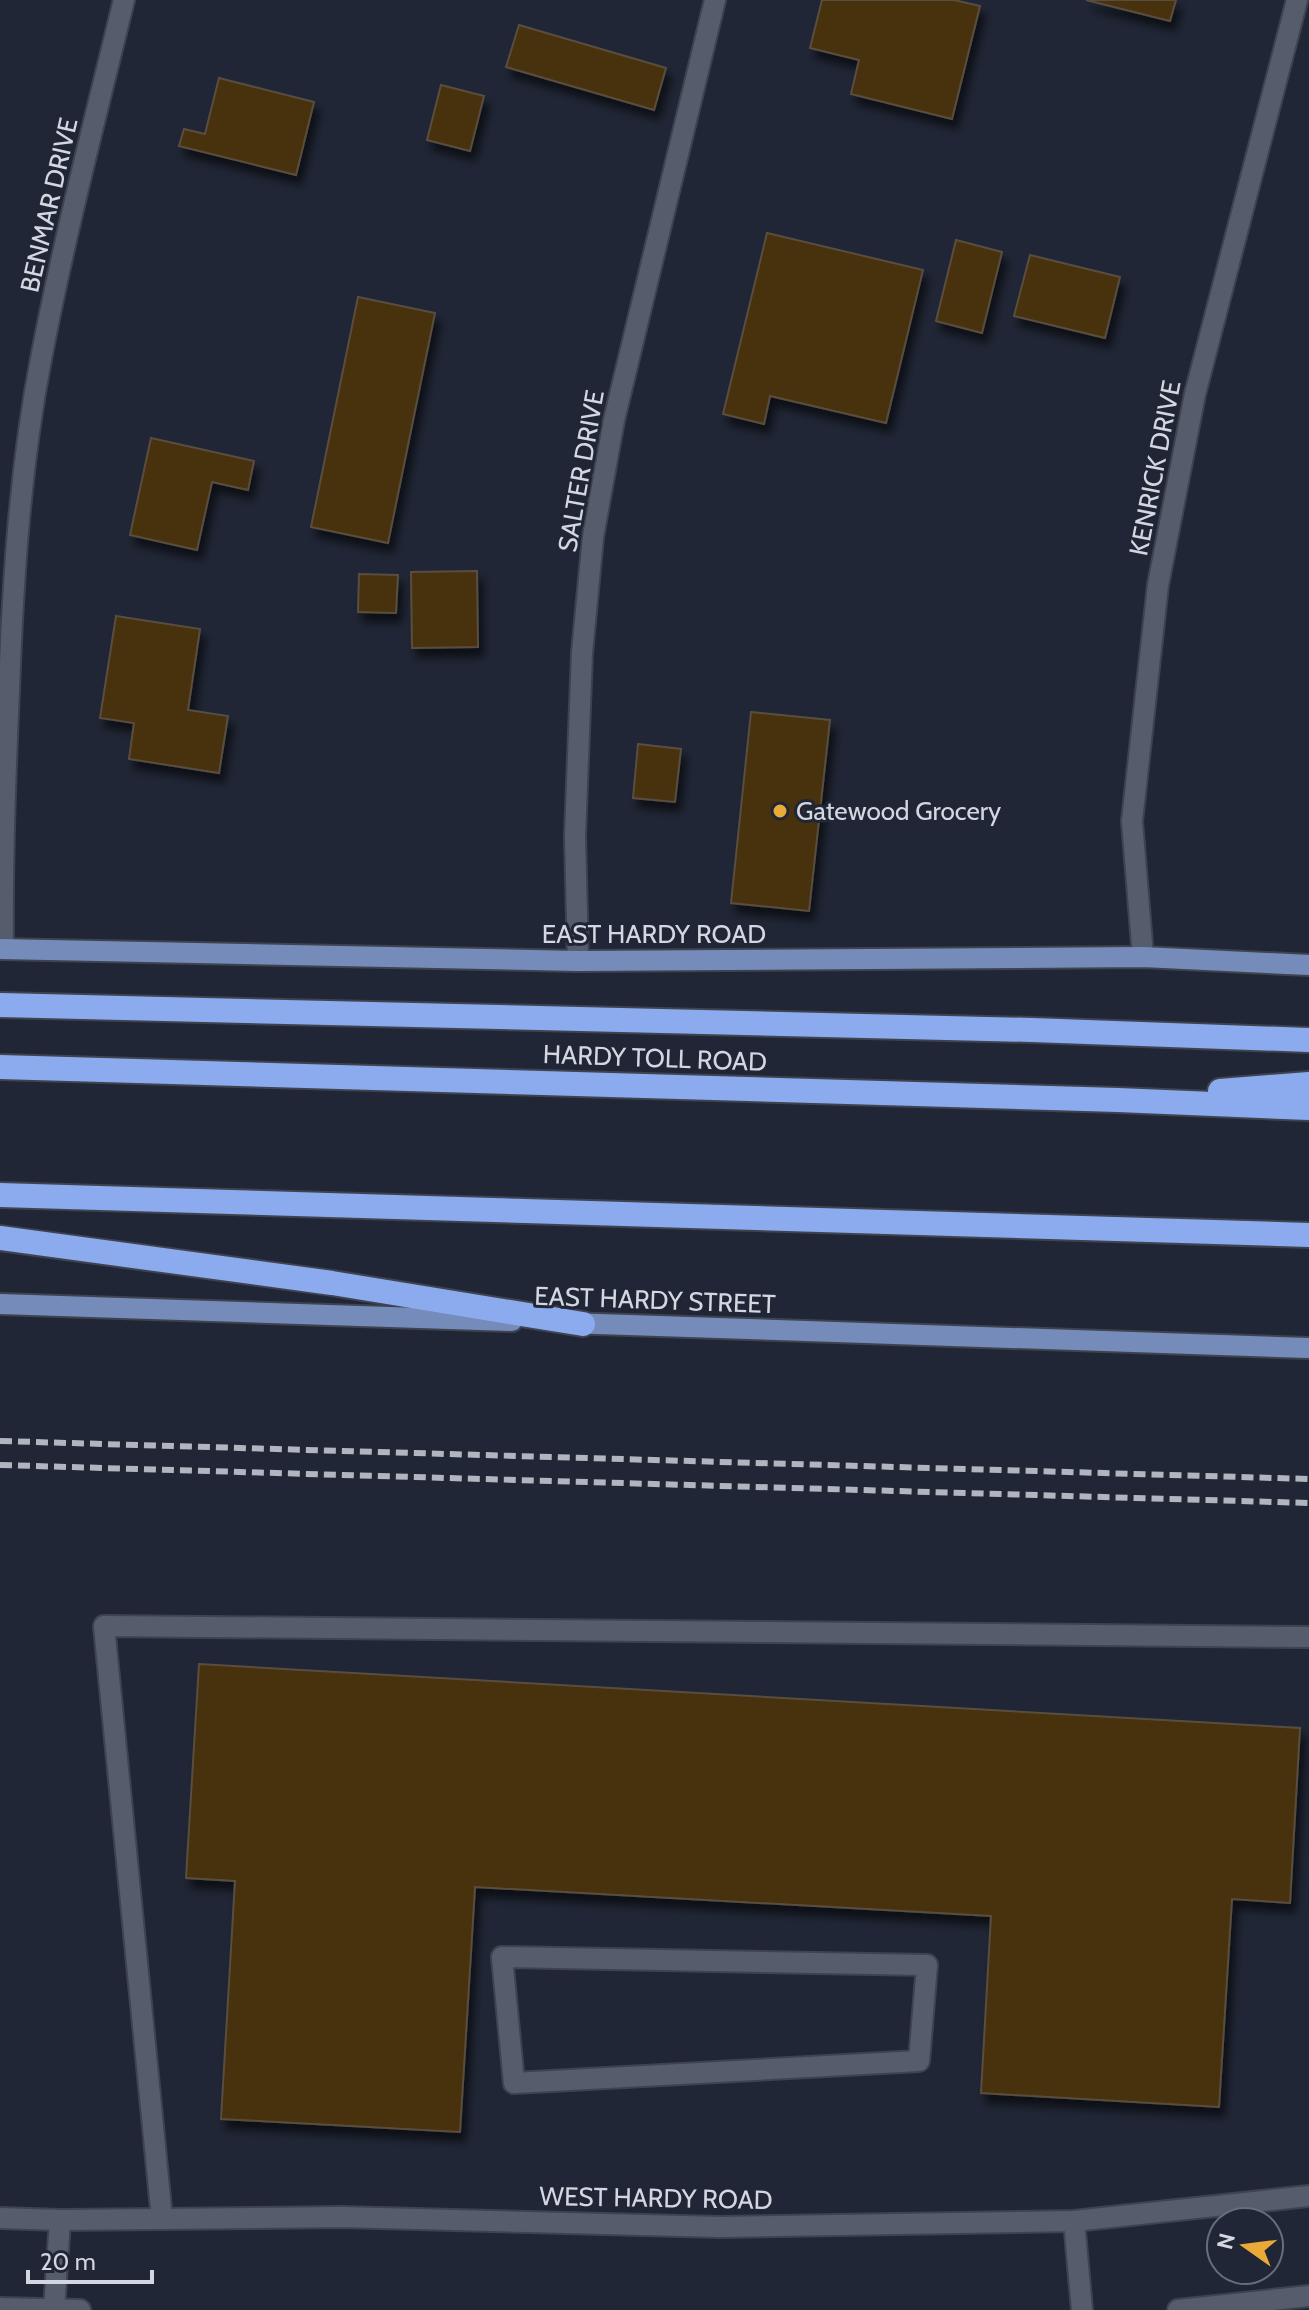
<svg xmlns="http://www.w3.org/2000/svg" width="1309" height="2310" font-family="Cabin,sans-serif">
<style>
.building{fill:#47310a;stroke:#594e3f;stroke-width:2;filter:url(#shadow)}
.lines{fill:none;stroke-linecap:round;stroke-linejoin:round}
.minor-casing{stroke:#3e434f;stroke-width:24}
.major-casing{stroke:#3e434f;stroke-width:24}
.highway-casing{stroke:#3e434f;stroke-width:28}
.minor{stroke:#555d6d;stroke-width:20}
.major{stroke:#758cba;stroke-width:20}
.highway{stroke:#8babee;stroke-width:24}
.rail{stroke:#b0b5c0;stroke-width:6;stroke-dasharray:12 6;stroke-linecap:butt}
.poi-dot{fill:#eaaa38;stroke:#202635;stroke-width:3}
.labels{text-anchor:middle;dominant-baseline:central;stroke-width:6;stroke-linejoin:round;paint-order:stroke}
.street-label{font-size:26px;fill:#d3d7e1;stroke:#202635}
.poi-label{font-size:26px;fill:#d3d7e1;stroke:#202635;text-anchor:start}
</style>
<defs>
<filter id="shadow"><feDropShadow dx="5" dy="9" stdDeviation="4" flood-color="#0009"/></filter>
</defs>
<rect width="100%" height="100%" fill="#202635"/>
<g class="building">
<path d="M822 0H954L980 6 952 119 851 94 859 60 810 48Z"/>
<path d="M1086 0H1176L1170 21Z"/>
<path d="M519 25 666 68 654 110 506 67Z"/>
<path d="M219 78 314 102 296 175 179 146 184 129 205 134Z"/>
<path d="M441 85 484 96 470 151 427 140Z"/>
<path d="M767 233 923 270 886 423 770 396 764 424 723 414Z"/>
<path d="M956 240 1002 252 982 333 936 321Z"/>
<path d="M1030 255 1120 277 1105 338 1014 316Z"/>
<path d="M358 297 435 313 388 543 311 527Z"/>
<path d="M151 438 254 461 248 490 212 482 197 550 130 535Z"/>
<path d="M477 571 478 647 412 648 411 572Z"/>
<path d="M359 574 398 575 396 613 358 612Z"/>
<path d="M116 616 200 629 188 710 228 716 219 773 129 759 134 723 100 718Z"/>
<path d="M751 712 830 720 809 911 731 903Z"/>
<path d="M638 744 681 749 675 802 633 798Z"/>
<path d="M199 1664 1300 1728 1290 1903 1232 1899 1219 2107 981 2093 991 1916 475 1887 460 2132 221 2119 235 1881 186 1878Z"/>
</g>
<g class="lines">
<defs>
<g id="minor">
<path d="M3 949C2 862 5 776 9 690 13 579 20 468 41 359 64 238 95 119 124 0"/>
<path d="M1143 957 1132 821 1158 585 1195 394 1297 0"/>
<path d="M578 961 575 836 582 653 593 537 614 420 715 0"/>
<path d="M502 1957 927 1965 919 2061 514 2083Z"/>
<path d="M0 2218 60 2220 342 2217 720 2227 1074 2221 1309 2196"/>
<path d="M162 2219 104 1626 1309 1637"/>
<path d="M1074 2221 1082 2310"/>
<path d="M0 2308 80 2310"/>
<path d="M54 2310 60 2220"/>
<path d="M1178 2310 1309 2296"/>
</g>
<g id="major">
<path d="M0 949 578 961 1143 957 1309 965"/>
<path d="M0 1304 512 1321"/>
<path d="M568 1323 1309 1348"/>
</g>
<g id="highway">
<path d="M0 1005 1032 1030 1309 1040"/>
<path d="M0 1067 1118 1100 1309 1108"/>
<path d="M1220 1091 1309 1084"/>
<path d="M0 1195 1309 1235"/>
<path d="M0 1238 332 1283 583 1324"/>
</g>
</defs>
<use href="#minor" class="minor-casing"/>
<use href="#major" class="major-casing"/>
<use href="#highway" class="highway-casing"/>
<use href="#minor" class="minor"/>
<use href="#major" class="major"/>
<use href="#highway" class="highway"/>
<g class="rail">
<path d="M0 1441 1309 1479"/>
<path d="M0 1465 1309 1503"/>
</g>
</g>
<circle class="poi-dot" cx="780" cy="811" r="8"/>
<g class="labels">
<g class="street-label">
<text transform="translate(49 205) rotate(-77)">BENMAR DRIVE</text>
<text transform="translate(1155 468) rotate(-79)">KENRICK DRIVE</text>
<text transform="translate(581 471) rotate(-80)">SALTER DRIVE</text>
<text x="654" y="934">EAST HARDY ROAD</text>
<text transform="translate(655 1058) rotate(2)">HARDY TOLL ROAD</text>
<text transform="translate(655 1300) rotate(2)">EAST HARDY STREET</text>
<text transform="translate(656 2198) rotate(1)">WEST HARDY ROAD</text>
</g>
<g class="poi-label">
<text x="796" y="811">Gatewood Grocery</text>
</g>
</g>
<g transform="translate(1245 2246) rotate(284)"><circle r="38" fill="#202635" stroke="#686d7a" stroke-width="2"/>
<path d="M0-6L14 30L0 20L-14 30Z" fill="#eaaa38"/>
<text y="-12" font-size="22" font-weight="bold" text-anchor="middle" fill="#d3d7e1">N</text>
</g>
<path d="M28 2270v12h124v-12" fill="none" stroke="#d3d7e1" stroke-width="4"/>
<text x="40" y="2270" font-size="24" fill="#d3d7e1" stroke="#202635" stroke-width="6" paint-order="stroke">20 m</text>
</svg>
